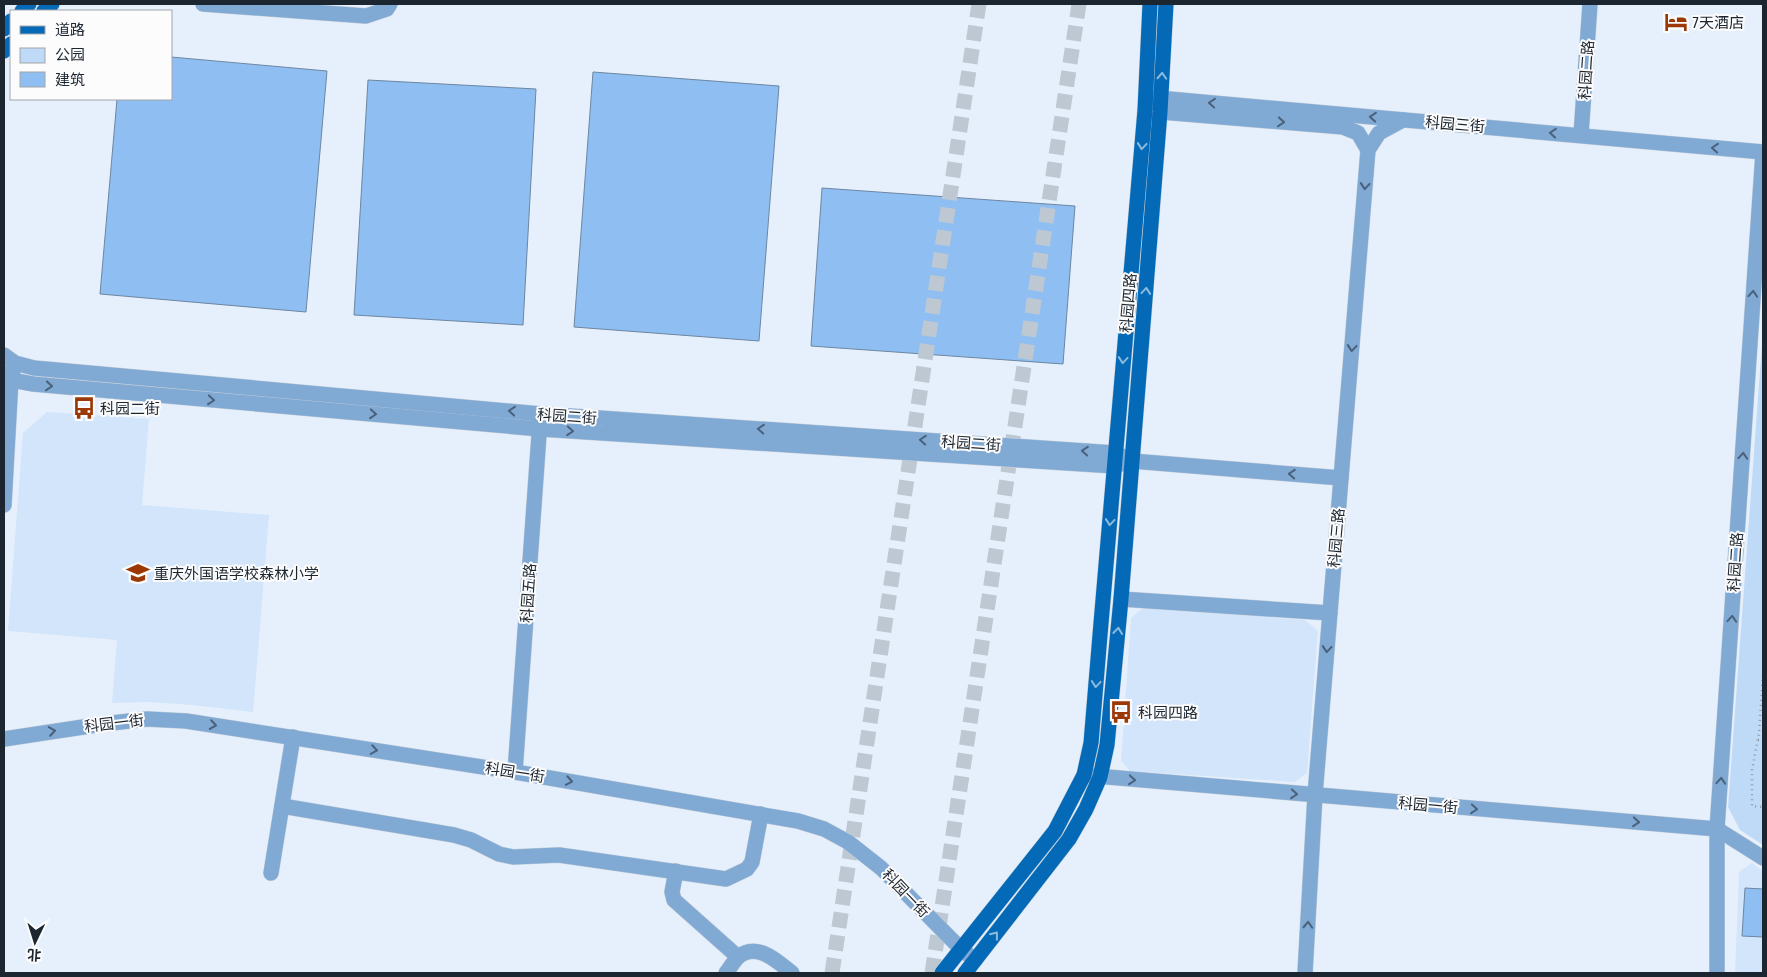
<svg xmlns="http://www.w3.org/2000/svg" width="1767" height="977" font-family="'Asap Condensed','Noto Sans SC',sans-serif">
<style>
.built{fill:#d2e5fb}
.green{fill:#bfdaf7}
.building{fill:#8ebef2;stroke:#6d86a1}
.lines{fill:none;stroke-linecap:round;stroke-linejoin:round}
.highway-tunnel{stroke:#bdc8d3;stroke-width:15;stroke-dasharray:15 8;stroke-linecap:butt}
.minor-casing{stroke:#c1ccd7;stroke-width:16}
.major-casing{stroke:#c1ccd7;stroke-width:16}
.path{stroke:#8f9aa6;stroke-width:2.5;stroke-dasharray:1 4;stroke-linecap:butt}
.minor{stroke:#80a9d4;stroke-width:15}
.major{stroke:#046ab8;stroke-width:15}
.oneway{stroke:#8cbadd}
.oneway2{stroke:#49617a}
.labels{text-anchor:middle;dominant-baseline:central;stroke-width:4;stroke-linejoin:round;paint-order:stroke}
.poi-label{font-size:15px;fill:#1c2631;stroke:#fcfcfc;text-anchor:start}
.street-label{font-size:15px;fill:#1c2631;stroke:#fcfcfc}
</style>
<rect width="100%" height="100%" fill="#e5f0fc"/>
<g class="built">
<path d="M47 412 149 419 142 505 269 515 253 712 192 705 149 702 112 703 117 640 8 631 23 433Z"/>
<path d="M1143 608 1305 620 1318 631 1307 773 1295 782 1130 771 1121 761 1131 618Z"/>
<path d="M1752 863 1763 871V973H1735L1739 872Z"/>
</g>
<path class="green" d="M1763 330V845L1740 830 1728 807Z"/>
<g class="building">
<path d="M171 57 327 71 306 312 100 294 117 99H171Z"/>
<path d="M593 72 779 86 759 341 574 327Z"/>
<path d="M368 80 536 89 523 325 354 315Z"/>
<path d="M822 188 1075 206 1063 364 811 346Z"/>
<path d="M1745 888 1763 889V937L1742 936Z"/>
</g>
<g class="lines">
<g class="highway-tunnel">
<path d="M832 973 979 4"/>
<path d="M932 973 1079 4"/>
</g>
<defs>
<g id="minor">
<path d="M203 4 366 16 387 9 390 4"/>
<path d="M1147 97 1763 152"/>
<path d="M1149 111 1343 127 1358 133 1368 150"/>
<path d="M1581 135 1590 4"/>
<path d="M4 355 15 363 34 368 541 414 1115 453 1126 458"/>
<path d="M4 373 11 380 33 384 540 429 1114 466 1132 461 1341 478"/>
<path d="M4 505 11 380 13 372"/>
<path d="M1121 599 1330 613"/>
<path d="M4 739 103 724 147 719 186 721 515 772 798 821 824 829 848 842 881 868 961 949 975 960"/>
<path d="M515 772 540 421"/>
<path d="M1084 775 1717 829 1763 858"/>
<path d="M282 806 454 835 471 840 499 854 513 857 559 855 726 879 747 869 752 862 761 814"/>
<path d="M676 871 672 892 674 900 738 957"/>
<path d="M271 873 293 737"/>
<path d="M726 973C730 968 734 961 738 957 757 941 778 962 792 973"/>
<path d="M1305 973 1315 795 1368 150 1379 133 1403 120"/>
<path d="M1717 973V829L1763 152"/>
</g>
<g id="major">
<path d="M22 11 29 4"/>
<path d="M44 11 52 4"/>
<path d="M4 29 11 21"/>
<path d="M4 51 11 44"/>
<path d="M942 973 1055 831 1084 775 1091 743 1100 635 1145 110 1150 4"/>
<path d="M965 973 1069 839 1086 809 1100 777 1107 745 1121 599 1160 112 1166 4"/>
</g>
</defs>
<use href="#minor" class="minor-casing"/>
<use href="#major" class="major-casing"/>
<g class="path">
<path d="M1763 675 1759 733 1752 770V806L1763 807"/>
<path d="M1758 740H1763"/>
</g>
<use href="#minor" class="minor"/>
<use href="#major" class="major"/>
</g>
<defs><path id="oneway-chevron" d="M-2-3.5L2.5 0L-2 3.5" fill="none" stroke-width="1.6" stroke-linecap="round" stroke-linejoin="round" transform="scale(1.25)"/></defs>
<g class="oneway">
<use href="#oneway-chevron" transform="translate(1162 76) rotate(-87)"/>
<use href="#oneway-chevron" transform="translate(1142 146) rotate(95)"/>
<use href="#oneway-chevron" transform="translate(1146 291) rotate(-85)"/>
<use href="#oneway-chevron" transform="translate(1123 360) rotate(95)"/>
<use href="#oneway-chevron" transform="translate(1110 522) rotate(95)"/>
<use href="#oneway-chevron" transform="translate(1118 631) rotate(-84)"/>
<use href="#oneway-chevron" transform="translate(1096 684) rotate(95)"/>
<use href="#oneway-chevron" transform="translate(995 935) rotate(-52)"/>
</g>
<g class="oneway2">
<use href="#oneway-chevron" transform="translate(1212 103) rotate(-175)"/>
<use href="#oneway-chevron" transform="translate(1373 117) rotate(-175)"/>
<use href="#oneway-chevron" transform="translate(1281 122) rotate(5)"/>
<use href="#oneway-chevron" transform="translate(1553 133) rotate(-175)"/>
<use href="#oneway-chevron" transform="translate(1715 148) rotate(-175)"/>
<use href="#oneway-chevron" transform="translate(1365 186) rotate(95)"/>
<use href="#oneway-chevron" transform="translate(1753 294) rotate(-86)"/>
<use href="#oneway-chevron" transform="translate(1352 348) rotate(95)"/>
<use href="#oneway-chevron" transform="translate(49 386) rotate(5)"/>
<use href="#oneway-chevron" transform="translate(211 400) rotate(5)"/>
<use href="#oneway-chevron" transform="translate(512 411) rotate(-175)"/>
<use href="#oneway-chevron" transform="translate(373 414) rotate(5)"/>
<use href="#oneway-chevron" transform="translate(761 429) rotate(-176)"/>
<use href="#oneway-chevron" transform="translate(570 431) rotate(4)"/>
<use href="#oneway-chevron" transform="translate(923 440) rotate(-176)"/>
<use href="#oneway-chevron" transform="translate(1085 451) rotate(-176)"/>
<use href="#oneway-chevron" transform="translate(1743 456) rotate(-86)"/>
<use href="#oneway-chevron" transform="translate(1292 474) rotate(-176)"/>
<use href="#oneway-chevron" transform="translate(1732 619) rotate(-86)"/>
<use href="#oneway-chevron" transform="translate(1327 649) rotate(95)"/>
<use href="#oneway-chevron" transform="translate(213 725) rotate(9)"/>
<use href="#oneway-chevron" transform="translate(52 731) rotate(-9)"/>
<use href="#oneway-chevron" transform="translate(374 750) rotate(9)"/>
<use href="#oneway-chevron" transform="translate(1132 780) rotate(5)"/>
<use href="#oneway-chevron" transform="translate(569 781) rotate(10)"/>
<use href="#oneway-chevron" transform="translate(1721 781) rotate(-86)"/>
<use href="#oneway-chevron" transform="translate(1294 794) rotate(5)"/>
<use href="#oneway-chevron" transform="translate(1474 809) rotate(5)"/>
<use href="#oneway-chevron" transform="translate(1636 822) rotate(5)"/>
<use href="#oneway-chevron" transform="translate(1308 925) rotate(-87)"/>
</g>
<defs>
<symbol id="hotel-bare" viewBox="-9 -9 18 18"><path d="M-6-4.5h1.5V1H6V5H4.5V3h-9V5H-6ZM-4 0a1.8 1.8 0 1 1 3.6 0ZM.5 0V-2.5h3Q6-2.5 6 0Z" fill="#9c3706" stroke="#fcfcfc" stroke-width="2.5" paint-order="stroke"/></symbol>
<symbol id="bus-bare" viewBox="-9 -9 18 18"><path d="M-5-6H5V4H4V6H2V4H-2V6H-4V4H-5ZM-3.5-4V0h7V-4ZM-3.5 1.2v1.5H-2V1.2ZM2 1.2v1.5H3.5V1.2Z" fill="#9c3706" stroke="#fcfcfc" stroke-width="2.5" paint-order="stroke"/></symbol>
<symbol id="school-bare" viewBox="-9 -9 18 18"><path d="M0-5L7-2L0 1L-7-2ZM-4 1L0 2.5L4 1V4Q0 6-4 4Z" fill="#9c3706" stroke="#fcfcfc" stroke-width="2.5" paint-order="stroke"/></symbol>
</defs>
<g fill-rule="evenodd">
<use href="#hotel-bare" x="1660" y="6" width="32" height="32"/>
<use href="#bus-bare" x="68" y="392" width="32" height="32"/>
<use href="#school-bare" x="122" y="557" width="32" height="32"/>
<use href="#bus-bare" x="1105" y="696" width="32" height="32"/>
</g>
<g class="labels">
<g class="poi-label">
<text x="1692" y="22">7天酒店</text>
<text x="100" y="408">科园二街</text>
<text x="154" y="573">重庆外国语学校森林小学</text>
<text x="1138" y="712">科园四路</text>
</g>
<g class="street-label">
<text transform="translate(1586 70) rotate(-86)">科园二路</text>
<text transform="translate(1455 124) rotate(5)">科园三街</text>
<text transform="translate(1128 303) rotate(-85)">科园四路</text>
<text transform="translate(567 416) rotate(4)">科园二街</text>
<text transform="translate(971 443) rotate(4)">科园二街</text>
<text transform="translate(1336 538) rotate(-85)">科园三路</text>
<text transform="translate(1735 562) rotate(-86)">科园二路</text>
<text transform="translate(528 593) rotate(-86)">科园五路</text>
<text transform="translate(114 723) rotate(-7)">科园一街</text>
<text transform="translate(515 772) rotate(9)">科园一街</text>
<text transform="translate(1428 805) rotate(5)">科园一街</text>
<text transform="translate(906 893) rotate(46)">科园一街</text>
</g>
</g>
<rect width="1767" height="977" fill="none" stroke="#1c2631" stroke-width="10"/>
<rect x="10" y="10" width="162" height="90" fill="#fcfcfc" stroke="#a2a6ab"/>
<rect x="20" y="26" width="25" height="8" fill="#046ab8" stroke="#a2a6ab"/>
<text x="55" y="35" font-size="15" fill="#1c2631">道路</text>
<rect x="20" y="48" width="25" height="15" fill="#bfdaf7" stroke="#a2a6ab"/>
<text x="55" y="60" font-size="15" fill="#1c2631">公园</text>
<rect x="20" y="72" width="25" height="15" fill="#8ebef2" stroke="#a2a6ab"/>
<text x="55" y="85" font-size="15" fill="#1c2631">建筑</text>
<g transform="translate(35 942) rotate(184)" stroke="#fcfcfc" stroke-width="4" paint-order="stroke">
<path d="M0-4L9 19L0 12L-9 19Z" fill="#1c2631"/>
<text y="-8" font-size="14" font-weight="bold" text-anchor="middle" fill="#1c2631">北</text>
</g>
</svg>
